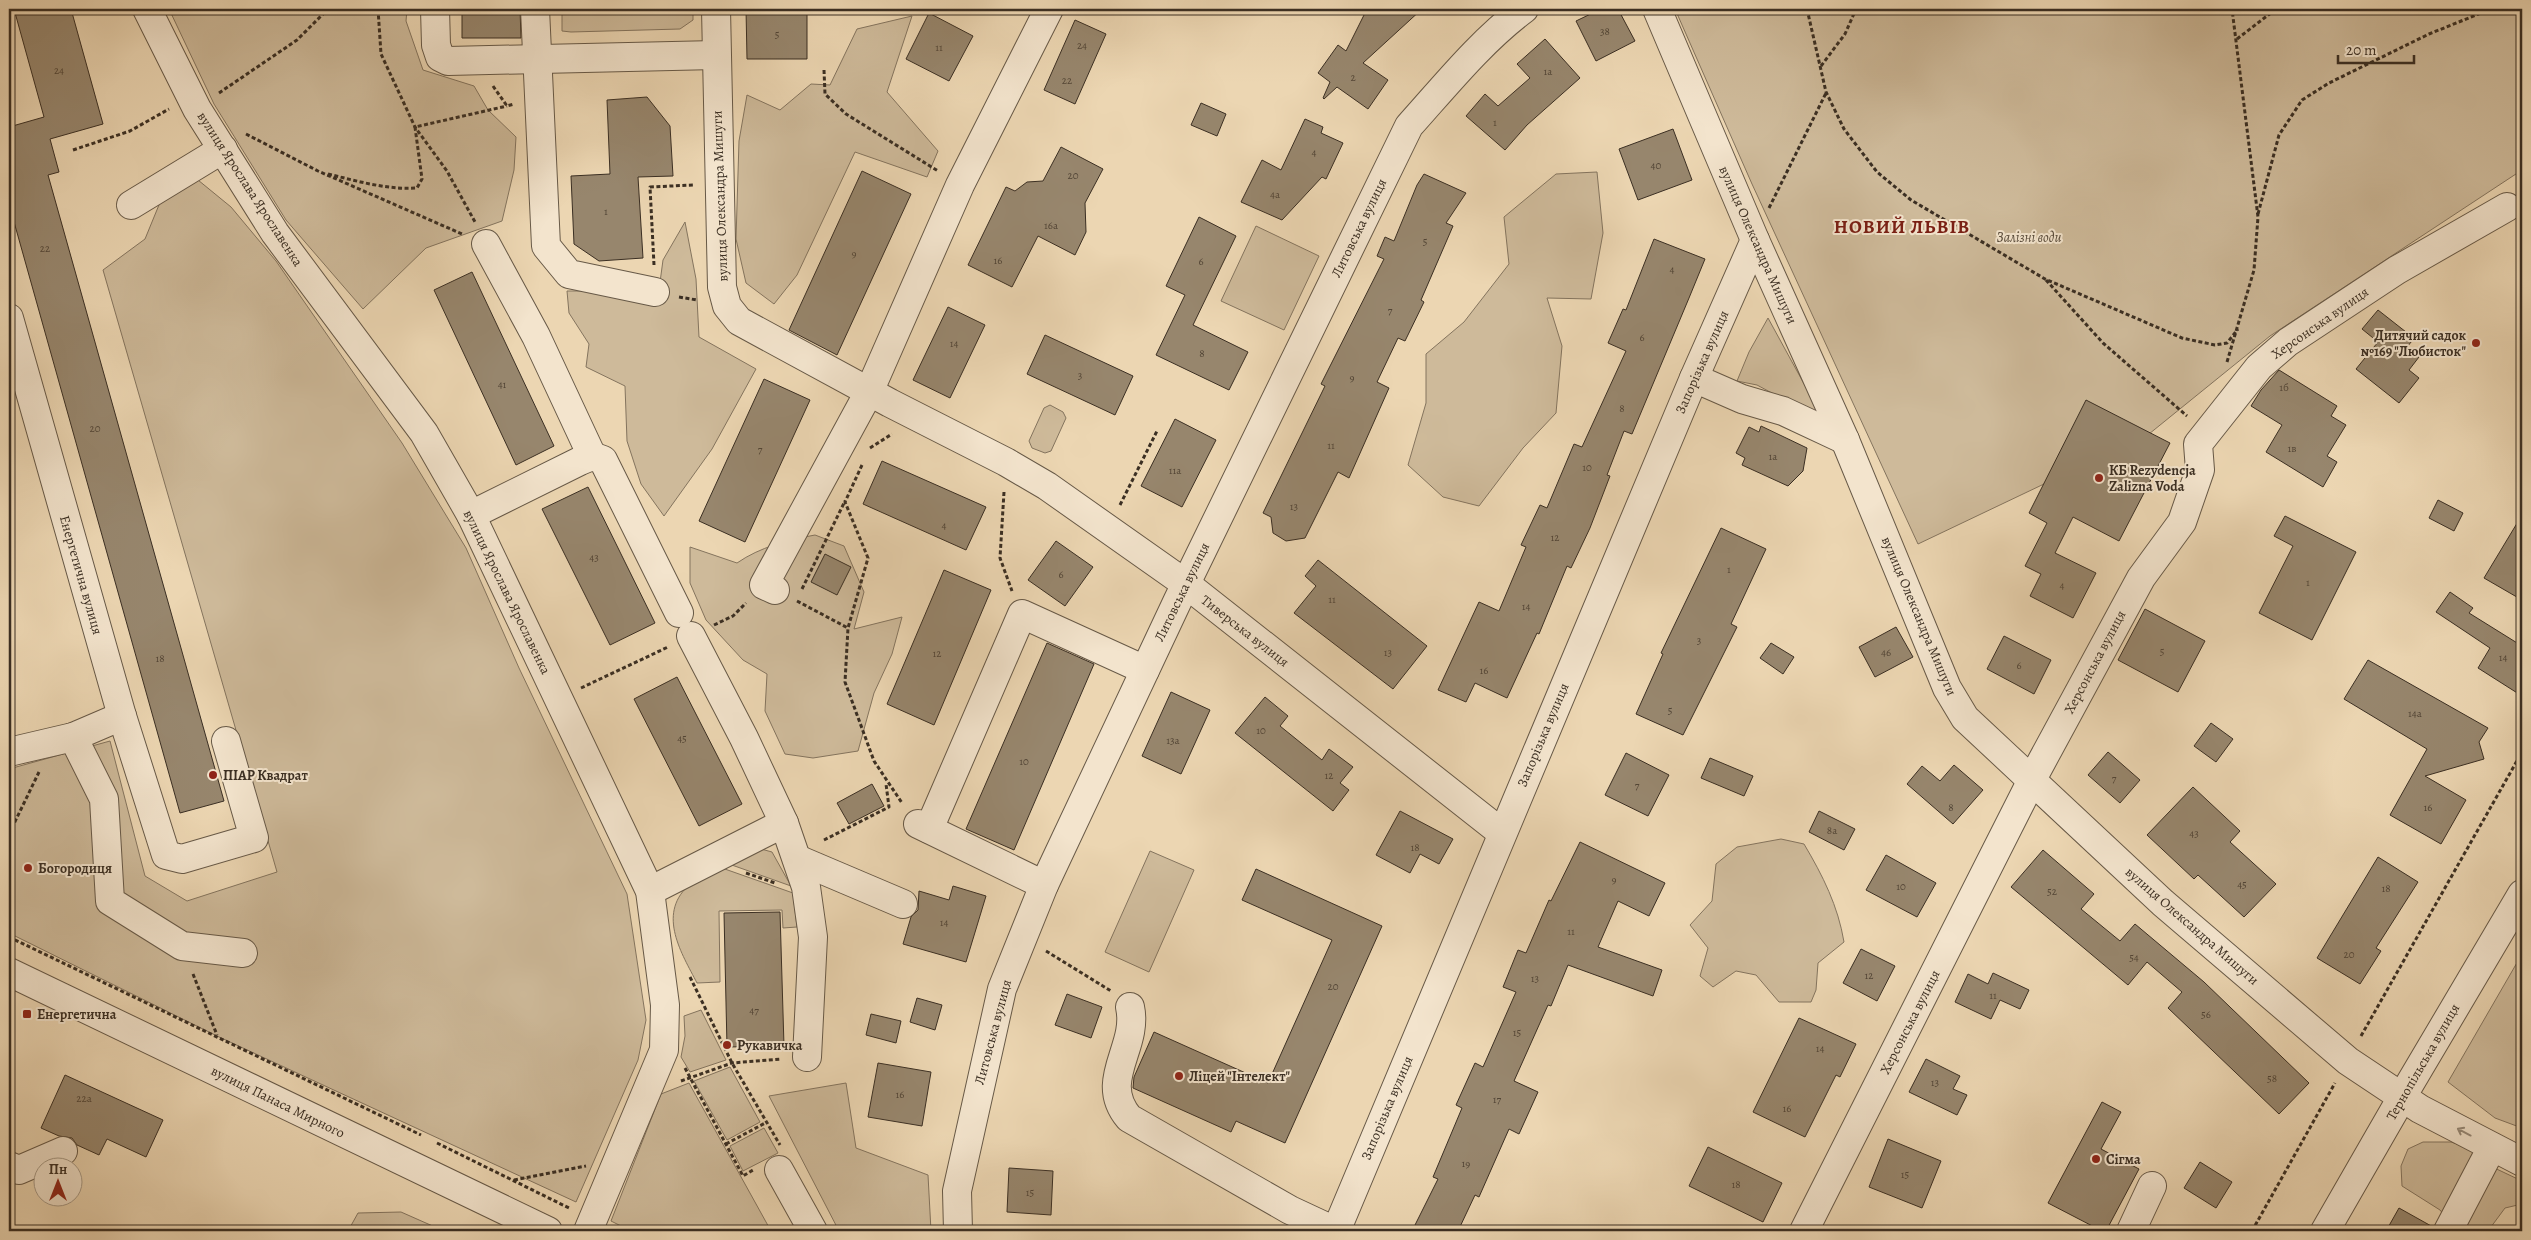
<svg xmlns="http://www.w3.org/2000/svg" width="2531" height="1240" font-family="Alegreya,serif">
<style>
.green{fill:#ceba9a;stroke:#84745e}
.building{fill:#97866d;stroke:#3b2f23}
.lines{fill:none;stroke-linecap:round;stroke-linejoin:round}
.minor-casing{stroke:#675947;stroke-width:30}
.path{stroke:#3b2f23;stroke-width:3;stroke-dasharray:4 2.5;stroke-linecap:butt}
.minor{stroke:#f3e4cd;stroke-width:28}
.oneway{stroke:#978a78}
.poi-dot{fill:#8f2418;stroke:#f3e4cd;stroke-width:2}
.labels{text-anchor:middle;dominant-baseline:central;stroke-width:4;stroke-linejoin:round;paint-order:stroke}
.number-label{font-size:11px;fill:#524536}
.street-label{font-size:14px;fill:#3b2f23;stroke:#f3e4cd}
.park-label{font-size:14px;font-style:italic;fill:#584b3b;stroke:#f3e4cd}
.poi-label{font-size:14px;font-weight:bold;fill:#3b2f23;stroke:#f3e4cd;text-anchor:start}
.district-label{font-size:19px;font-weight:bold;letter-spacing:1px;fill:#7a1f14;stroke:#f3e4cd}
</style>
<rect width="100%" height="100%" fill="#ecd6b2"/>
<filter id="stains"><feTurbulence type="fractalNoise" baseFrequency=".004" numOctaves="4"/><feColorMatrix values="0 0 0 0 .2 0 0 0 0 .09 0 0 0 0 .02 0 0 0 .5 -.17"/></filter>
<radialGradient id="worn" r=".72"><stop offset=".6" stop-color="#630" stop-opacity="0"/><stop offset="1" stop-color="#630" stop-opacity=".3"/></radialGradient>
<g class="green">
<path d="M169 9H407L406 21 423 70 474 86 488 110 516 137 514 170 502 221 426 248 363 309 286 220 214 104Z"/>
<path d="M562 9H693V20L680 29 571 32 562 31Z"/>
<path d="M1675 9H2522V170L2270 336 2149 434 1918 544 1752 184Z"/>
<path d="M912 16 887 92 938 151 927 177 855 152 797 275 774 304 746 283 736 239 739 141 747 95 780 110 811 84 830 85 857 29Z"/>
<path d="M1597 172 1603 233 1591 299 1547 298 1562 346 1556 413 1523 448 1479 506 1443 497 1408 465 1426 403V354L1464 322 1509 264 1504 217 1556 174Z"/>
<path d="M198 180 231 207 276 261 402 443 466 548 519 668 627 894 646 1020 638 1060 576 1202 217 1036 9 933V769L110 741 145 876 187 901 277 872 103 270 145 239 161 200Z"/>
<path d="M685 222 696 279 699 337 756 369 712 449 664 516 641 484 627 441 625 386 586 367 589 344 569 313 567 291H599L658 297 663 260Z"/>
<path d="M1256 226 1319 256 1284 330 1221 301Z"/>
<path d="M1768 318 1820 413 1783 399 1757 385 1737 381 1749 352Z"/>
<path d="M1050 405 1063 412 1066 418 1051 451 1045 453 1032 448 1029 441 1044 408Z"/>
<path d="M815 535 844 546 864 592 854 629 902 617 892 654 874 693 858 751 813 758 785 754 765 711 767 674 743 660 706 620 690 583V547L737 563C760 547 788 540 815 535Z"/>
<path d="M1781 839 1804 844C1823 876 1838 906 1844 942L1818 963 1816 990 1811 1002H1779L1756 975 1736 971 1713 987 1700 976 1708 948 1690 925 1712 901 1716 864 1737 847Z"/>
<path d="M761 849 772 852 791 886 729 864Z"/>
<path d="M1150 851 1194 870 1149 972 1105 952Z"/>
<path d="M722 868 793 893 797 927 783 928 782 910 719 911 720 982 697 983C682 954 657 915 688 886 697 878 712 873 722 868Z"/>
<path d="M2522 954V1128L2495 1118 2448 1082Z"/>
<path d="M701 1010 726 1060 690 1072 681 1057 685 1036 684 1016Z"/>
<path d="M730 1067 760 1122 727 1140 694 1081Z"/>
<path d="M689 1083 771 1231H631L611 1221 661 1094Z"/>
<path d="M846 1083 856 1148 928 1175 931 1231H839L769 1096Z"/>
<path d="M764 1128 778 1153 743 1171 730 1146Z"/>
<path d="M2423 1142H2451L2469 1148 2486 1164 2522 1181V1204L2505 1208 2488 1231H2457L2440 1210 2402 1186 2401 1166 2408 1149Z"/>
<path d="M401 1212 444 1231H348L358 1213Z"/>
</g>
<g class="building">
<path d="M14 9H71L103 124 50 139 59 172 48 175 224 801 180 813 9 204V127L44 117Z"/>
<path d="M462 9H520L521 38H462Z"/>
<path d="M746 9H807V59H747Z"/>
<path d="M1367 9H1422L1363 63 1388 80 1368 109 1337 87 1324 99 1323 98 1330 82 1318 73 1338 45 1346 51Z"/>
<path d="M1601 9H1618L1635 41 1596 61 1576 21Z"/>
<path d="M929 13 973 36 949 81 906 59Z"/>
<path d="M1075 20 1106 34 1075 104 1044 90Z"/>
<path d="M1545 39 1580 78 1527 125 1505 150 1466 116 1485 94 1498 106 1530 78 1517 64Z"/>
<path d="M647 97 670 126 673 176 638 177 643 258 599 261 574 244 571 176 610 174 607 100Z"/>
<path d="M1201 103 1226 114 1217 136 1191 125Z"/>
<path d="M1305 119 1323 127 1321 133 1343 143 1326 179 1322 177 1282 220 1241 202 1262 160 1281 170Z"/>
<path d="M1673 129 1692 180 1638 200 1619 149Z"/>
<path d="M1061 147 1103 169 1085 203 1086 232 1075 255 1038 236 1012 287 968 265 1006 187 1015 191 1027 182 1043 181Z"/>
<path d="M862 171 911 194 837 355 789 330Z"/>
<path d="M1424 174 1466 193 1446 223 1453 226 1421 300 1424 302 1405 341 1398 338 1377 382 1389 388 1349 478 1338 472 1305 538 1286 541 1273 533 1271 517 1263 513 1325 386 1321 384 1384 259 1377 256 1385 237 1394 241 1417 185Z"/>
<path d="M1199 217 1236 236 1193 325 1248 352 1229 390 1156 355 1185 295 1166 286Z"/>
<path d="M1654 239 1705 259 1689 298 1632 434 1624 431 1607 475 1610 476 1590 528 1571 568 1567 566 1539 634 1537 633 1507 698 1475 683 1466 702 1438 690 1479 602 1499 611 1526 547 1521 545 1540 505 1547 508 1574 444 1582 447 1626 351 1608 343 1623 309 1626 310Z"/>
<path d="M472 272 554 446 516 465 434 290Z"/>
<path d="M948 307 985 325 950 398 913 380Z"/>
<path d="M2378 310 2406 332 2404 335 2412 341 2406 348 2419 357 2409 370 2419 378 2399 403 2356 369 2378 342 2362 329Z"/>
<path d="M1045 335 1133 376 1115 415 1027 374Z"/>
<path d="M2279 370 2337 406 2331 416 2346 425 2327 456 2337 462 2323 487 2266 452 2282 425 2251 406 2261 390Z"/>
<path d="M764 379 810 400 745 542 699 521Z"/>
<path d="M2086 400 2170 443 2119 541 2073 517 2055 553 2096 573 2073 618 2030 596 2041 574 2025 566 2047 523 2029 513Z"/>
<path d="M1175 419 1216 440 1182 507 1141 486Z"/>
<path d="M1761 426 1807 448 1803 471 1788 486 1742 465 1745 458 1736 453 1749 427 1759 432Z"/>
<path d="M882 461 986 507 966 550 863 504Z"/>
<path d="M588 487 655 623 610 645 542 509Z"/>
<path d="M2438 500 2463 513 2454 531 2429 518Z"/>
<path d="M2522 515V600L2484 578Z"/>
<path d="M2285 516 2356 552 2312 640 2259 613 2293 546 2274 536Z"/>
<path d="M1721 528 1766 549 1731 624 1737 627 1683 735 1636 714 1663 654 1661 653Z"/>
<path d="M1056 541 1093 567 1065 606 1028 580Z"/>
<path d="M825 554 851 567 837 595 811 582Z"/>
<path d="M1318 560 1427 646 1393 689 1294 613 1316 586 1305 576Z"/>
<path d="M944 570 991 590 934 725 887 704Z"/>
<path d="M2450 592 2473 608 2469 613 2522 646V696L2478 668 2490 648 2436 612Z"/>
<path d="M2145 609 2205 641 2178 692 2118 660Z"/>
<path d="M1896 627 1913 657 1875 677 1859 647Z"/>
<path d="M2004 636 2051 660 2034 694 1987 669Z"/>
<path d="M1047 643 1094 664 1014 850 966 829Z"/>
<path d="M1771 643 1794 657 1783 674 1760 658Z"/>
<path d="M2368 660 2488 728 2479 742 2484 759 2425 776 2466 800 2441 844 2390 815 2427 749 2344 699Z"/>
<path d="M677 677 742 804 699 826 634 699Z"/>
<path d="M1171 692 1210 710 1181 774 1142 756Z"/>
<path d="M1265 697 1288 716 1280 726 1322 760 1329 749 1353 767 1340 783 1349 790 1333 811 1235 733Z"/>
<path d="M2211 723 2233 739 2216 762 2194 746Z"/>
<path d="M2108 752 2140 780 2120 803 2088 775Z"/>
<path d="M1626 753 1669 775 1648 816 1605 795Z"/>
<path d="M1710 758 1753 776 1744 796 1701 778Z"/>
<path d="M1954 765 1983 790 1953 824 1907 784 1922 766 1940 781Z"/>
<path d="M872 784 884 806 849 824 837 803Z"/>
<path d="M2193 787 2240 831 2230 842 2276 884 2244 917 2198 875 2194 879 2147 835Z"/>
<path d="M1400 811 1453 839 1439 864 1420 854 1410 873 1376 855Z"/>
<path d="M1819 811 1855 829 1844 850 1809 832Z"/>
<path d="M1580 842 1665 883 1649 916 1618 901 1598 947 1662 970 1653 996 1568 965 1551 1006 1548 1005 1514 1081 1538 1092 1519 1134 1509 1129 1479 1197 1475 1195 1458 1231H1412L1438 1179 1433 1177 1462 1108 1456 1105 1475 1063 1483 1067 1516 992 1503 987 1518 950 1526 953 1549 900 1551 901Z"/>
<path d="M2043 850 2094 894 2081 909 2120 941 2135 924 2204 982 2309 1083 2279 1114 2168 1008 2182 992 2147 962 2128 985 2011 887Z"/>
<path d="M1886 855 1936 883 1917 917 1866 890Z"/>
<path d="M2378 857 2418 882 2376 948 2381 951 2360 984 2317 958Z"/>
<path d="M1256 869 1382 926 1285 1143 1236 1121 1231 1132 1133 1088 1134 1077 1154 1032 1268 1083 1332 940 1242 900Z"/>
<path d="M953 886 986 896 966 962 903 944 911 917 918 910 919 891 949 900Z"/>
<path d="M780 912 784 1046 727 1047 724 913Z"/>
<path d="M1861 949 1895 966 1877 1001 1843 983Z"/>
<path d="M1993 973 2029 990 2020 1009 2000 1000 1991 1019 1955 1002 1968 974 1988 984Z"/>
<path d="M1067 994 1102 1007 1091 1038 1055 1025Z"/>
<path d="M917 998 942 1005 935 1030 910 1022Z"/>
<path d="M871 1014 901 1021 896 1043 866 1035Z"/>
<path d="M1799 1018 1856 1044 1840 1077 1836 1075 1805 1137 1753 1112Z"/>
<path d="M1926 1059 1960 1076 1953 1089 1967 1095 1957 1115 1909 1092Z"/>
<path d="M878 1063 931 1072 922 1126 868 1117Z"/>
<path d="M65 1075 163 1120 146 1157 107 1139 99 1155 77 1145 72 1138 59 1136 41 1128Z"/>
<path d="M2102 1102 2121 1112 2101 1149 2139 1169 2106 1231H2102L2048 1203Z"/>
<path d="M1888 1139 1941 1161 1922 1208 1869 1187Z"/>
<path d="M1708 1147 1782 1183 1763 1222 1689 1186Z"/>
<path d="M2200 1162 2232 1182 2216 1208 2184 1188Z"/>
<path d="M1009 1168 1053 1171 1051 1215 1007 1212Z"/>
<path d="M2399 1208 2433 1227 2432 1231H2386Z"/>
</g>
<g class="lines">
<defs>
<g id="minor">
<path d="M147 9 197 109 275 233 424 433 471 515 650 891 665 1005 664 1050 588 1231"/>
<path d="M435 9 436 45 440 57 448 61 716 55"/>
<path d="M535 9 546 246 569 274 655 292"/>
<path d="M716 9 722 287 727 306 739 321 890 403 1006 462 1047 486 1186 584 1502 833"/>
<path d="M1657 9 1755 240 1845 440 1947 688 1965 718 2163 903 2348 1061 2420 1109 2522 1162"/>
<path d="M131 205 223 149"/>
<path d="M486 244 536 336 592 456"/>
<path d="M9 318 122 716 166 855 182 859 254 838 226 741"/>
<path d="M1694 378 1742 399 1783 411 1845 440"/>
<path d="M471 515 580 461 592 456 603 460 679 613"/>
<path d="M775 590 764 585 869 392 960 185 1049 9"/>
<path d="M73 737 104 799 110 901 182 946 243 953"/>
<path d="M9 752 73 737 122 716"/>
<path d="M784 823 806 887 813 937 807 1057"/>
<path d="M918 824 1044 885"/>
<path d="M929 829 1022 614 1145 670"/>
<path d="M797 859 903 904"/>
<path d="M650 891 784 823 744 738 691 636"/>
<path d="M9 972 548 1231"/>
<path d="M1130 1007C1139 1048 1097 1080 1129 1118L1290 1210 1335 1231"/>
<path d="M9 1166 19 1170 63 1151"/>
<path d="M779 1170 813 1231"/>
<path d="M958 1231 957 1191 1002 989 1044 885 1178 600 1409 126C1445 86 1481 41 1524 9"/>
<path d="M1336 1231 1694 378 1755 240"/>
<path d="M1804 1231 2037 770 2141 578 2182 522 2200 470 2198 444 2259 367 2288 342 2397 270 2507 207"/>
<path d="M2131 1231 2152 1186"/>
<path d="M2325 1231 2409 1085 2522 894"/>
<path d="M2448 1231 2492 1147"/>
</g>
</defs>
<use href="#minor" class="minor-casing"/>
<g class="path">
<path d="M378 9 381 54 415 127 447 171 475 222"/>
<path d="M1807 9 1826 92 1844 129 1877 172 1911 200 2045 279 2182 338 2215 345 2227 343 2238 329"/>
<path d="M2237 39 2276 9"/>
<path d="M1821 66 1845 34 1856 9"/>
<path d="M824 70 825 94 846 114 938 171"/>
<path d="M493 86 507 106 514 104"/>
<path d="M219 93 297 40 328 9"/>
<path d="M246 134 318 171 462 234"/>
<path d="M73 150 130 131 169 109"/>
<path d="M328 174C357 181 387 190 417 188L422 179 415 127 507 106"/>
<path d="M1769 208 1826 93"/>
<path d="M2258 214 2279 135 2302 100 2329 83 2429 34 2491 9"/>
<path d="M654 265 650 187 693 185"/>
<path d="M2046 280 2103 343 2187 416"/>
<path d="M679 297 697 300"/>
<path d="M2227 362 2254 270 2258 217 2232 9"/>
<path d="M870 448 892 434"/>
<path d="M862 465 845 502 868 558 848 628 845 682 874 761 902 803"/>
<path d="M1004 492 1000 558 1012 591"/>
<path d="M1120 505 1157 431"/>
<path d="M802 589 845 501"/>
<path d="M797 601 848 628"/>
<path d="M714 625 733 616 746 603"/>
<path d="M581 688 668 647"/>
<path d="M9 834 39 772"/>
<path d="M824 840 889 807 886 784"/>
<path d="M746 873 775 883"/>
<path d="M9 937 421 1135"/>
<path d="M1046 951 1111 991"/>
<path d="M193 974 217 1035"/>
<path d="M690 977 732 1063 780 1145"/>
<path d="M2361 1036 2522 752"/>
<path d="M685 1068 743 1176 753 1170"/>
<path d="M681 1081 732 1063 781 1059"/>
<path d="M437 1143 569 1208"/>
<path d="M726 1144 767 1122"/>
<path d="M514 1180 586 1166"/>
<path d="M2252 1231 2335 1083"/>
</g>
<use href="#minor" class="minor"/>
</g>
<defs><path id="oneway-shaft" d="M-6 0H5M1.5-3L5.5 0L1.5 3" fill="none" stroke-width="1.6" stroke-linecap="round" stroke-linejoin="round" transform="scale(1.25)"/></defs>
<use class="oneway" href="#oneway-shaft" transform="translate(2464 1132) rotate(-152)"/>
<g class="poi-dot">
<circle cx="2476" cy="343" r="5"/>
<circle cx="2099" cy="478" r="5"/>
<circle cx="213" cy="775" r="5"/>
<circle cx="28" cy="868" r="5"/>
<rect x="22" y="1009" width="10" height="10" rx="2.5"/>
<circle cx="727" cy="1045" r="5"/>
<circle cx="1179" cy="1076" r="5"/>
<circle cx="2096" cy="1159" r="5"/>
</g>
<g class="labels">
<g class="number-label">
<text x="1605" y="31">38</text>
<text x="777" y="34">5</text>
<text x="1082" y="45">24</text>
<text x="939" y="47">11</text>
<text x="59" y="70">24</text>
<text x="1548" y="71">1а</text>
<text x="1353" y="77">2</text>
<text x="1067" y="80">22</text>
<text x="1495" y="122">1</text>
<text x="1314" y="152">4</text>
<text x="1656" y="165">40</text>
<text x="1073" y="175">20</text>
<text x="1275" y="194">4а</text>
<text x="606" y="211">1</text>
<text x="1051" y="225">16а</text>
<text x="1425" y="241">5</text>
<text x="45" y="248">22</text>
<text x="854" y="253">9</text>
<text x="998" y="260">16</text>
<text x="1201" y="261">6</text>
<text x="1672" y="269">4</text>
<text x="1390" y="310">7</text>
<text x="1642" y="337">6</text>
<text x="954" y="343">14</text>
<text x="1202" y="353">8</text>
<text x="1080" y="375">3</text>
<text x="1352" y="377">9</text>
<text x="502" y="384">41</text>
<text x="2284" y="387">1б</text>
<text x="1622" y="408">8</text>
<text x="95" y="428">20</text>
<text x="1331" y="445">11</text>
<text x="2292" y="448">1в</text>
<text x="760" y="449">7</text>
<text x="1773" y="456">1а</text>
<text x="1587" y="467">10</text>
<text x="1175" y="470">11а</text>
<text x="1294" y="506">13</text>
<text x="944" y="525">4</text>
<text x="1555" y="537">12</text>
<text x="594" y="557">43</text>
<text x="1729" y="569">1</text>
<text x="1061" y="574">6</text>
<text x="2308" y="582">1</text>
<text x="2062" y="585">4</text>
<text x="1332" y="599">11</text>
<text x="1526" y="606">14</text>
<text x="1699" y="640">3</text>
<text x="2162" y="651">5</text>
<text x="1388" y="652">13</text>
<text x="1886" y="652">46</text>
<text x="937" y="653">12</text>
<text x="2503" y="657">14</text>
<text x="160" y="658">18</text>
<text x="2019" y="665">6</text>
<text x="1484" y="670">16</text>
<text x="1670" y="710">5</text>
<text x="2415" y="713">14а</text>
<text x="1261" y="730">10</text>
<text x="682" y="738">45</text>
<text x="1173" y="740">13а</text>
<text x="1024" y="761">10</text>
<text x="1329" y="775">12</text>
<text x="2114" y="778">7</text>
<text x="1637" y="785">7</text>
<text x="1951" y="807">8</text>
<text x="2428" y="807">16</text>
<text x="1832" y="830">8а</text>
<text x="2194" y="833">43</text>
<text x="1415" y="847">18</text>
<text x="1614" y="879">9</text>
<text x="2242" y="884">45</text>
<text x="1901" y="886">10</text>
<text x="2386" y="888">18</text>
<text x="2052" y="891">52</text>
<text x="944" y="922">14</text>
<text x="1571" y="931">11</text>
<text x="2349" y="954">20</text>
<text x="2134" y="957">54</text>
<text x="1869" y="975">12</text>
<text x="1535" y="978">13</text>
<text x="1333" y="986">20</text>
<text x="1993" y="995">11</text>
<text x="754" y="1010">47</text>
<text x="2206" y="1014">56</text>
<text x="1517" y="1032">15</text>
<text x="1820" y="1048">14</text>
<text x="2272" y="1078">58</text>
<text x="1935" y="1082">13</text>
<text x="900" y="1094">16</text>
<text x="84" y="1098">22а</text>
<text x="1497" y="1099">17</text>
<text x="1787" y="1108">16</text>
<text x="1466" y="1163">19</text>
<text x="1905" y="1174">15</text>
<text x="1736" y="1184">18</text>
<text x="1030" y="1192">15</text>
</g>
<g class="street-label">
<text transform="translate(250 189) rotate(57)">вулиця Ярослава Ярославенка</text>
<text transform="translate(720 196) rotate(-92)">вулиця Олександра Мишуги</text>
<text transform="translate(1359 228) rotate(-64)">Литовська вулиця</text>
<text transform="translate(1758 245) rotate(66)">вулиця Олександра Мишуги</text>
<text transform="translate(2320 323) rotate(-35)">Херсонська вулиця</text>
<text transform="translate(1702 362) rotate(-66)">Запорізька вулиця</text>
<text transform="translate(81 575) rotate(74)">Енергетична вулиця</text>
<text transform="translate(507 592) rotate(64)">вулиця Ярослава Ярославенка</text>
<text transform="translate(1182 592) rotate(-64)">Литовська вулиця</text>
<text transform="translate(1919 616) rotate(67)">вулиця Олександра Мишуги</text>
<text transform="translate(1245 631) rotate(38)">Тиверська вулиця</text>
<text transform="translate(2095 662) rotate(-62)">Херсонська вулиця</text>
<text transform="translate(1543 735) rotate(-67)">Запорізька вулиця</text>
<text transform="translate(2192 926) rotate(41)">вулиця Олександра Мишуги</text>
<text transform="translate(1910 1022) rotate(-63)">Херсонська вулиця</text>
<text transform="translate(993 1032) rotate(-75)">Литовська вулиця</text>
<text transform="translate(2423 1062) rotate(-60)">Тернопільська вулиця</text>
<text transform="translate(278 1102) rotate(26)">вулиця Панаса Мирного</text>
<text transform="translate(1387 1108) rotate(-67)">Запорізька вулиця</text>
</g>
<g class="park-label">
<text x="2029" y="237">Залізні води</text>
</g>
<g class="poi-label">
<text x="2466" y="335" text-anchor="end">Дитячий садок<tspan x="2466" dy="16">№169 "Любисток"</tspan></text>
<text x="2109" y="470">КБ Rezydencja<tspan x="2109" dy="16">Zalizna Voda</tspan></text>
<text x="223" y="775">ПІАР Квадрат</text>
<text x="38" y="868">Богородиця</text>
<text x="37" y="1014">Енергетична</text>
<text x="737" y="1045">Рукавичка</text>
<text x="1189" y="1076">Ліцей "Інтелект"</text>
<text x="2106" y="1159">Сігма</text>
</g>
<g class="district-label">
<text x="1902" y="227">НОВИЙ ЛЬВІВ</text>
</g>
</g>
<rect width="2531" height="1240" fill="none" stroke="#ecd6b2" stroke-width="30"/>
<rect x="10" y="10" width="2511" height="1220" fill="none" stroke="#3b2f23" stroke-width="2.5"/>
<rect x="15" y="15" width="2501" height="1210" fill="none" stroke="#3b2f23"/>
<g transform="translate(58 1182)"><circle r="24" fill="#f3e4cd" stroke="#a99c89"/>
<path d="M0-4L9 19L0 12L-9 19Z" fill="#8f2418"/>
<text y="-8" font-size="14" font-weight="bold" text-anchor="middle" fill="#3b2f23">Пн</text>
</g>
<path d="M2338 55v8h76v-8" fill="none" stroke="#3b2f23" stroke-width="2.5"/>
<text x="2346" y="55" font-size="15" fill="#3b2f23" stroke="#f3e4cd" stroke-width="4" paint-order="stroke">20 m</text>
<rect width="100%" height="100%" filter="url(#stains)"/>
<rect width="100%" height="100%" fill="url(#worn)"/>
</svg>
